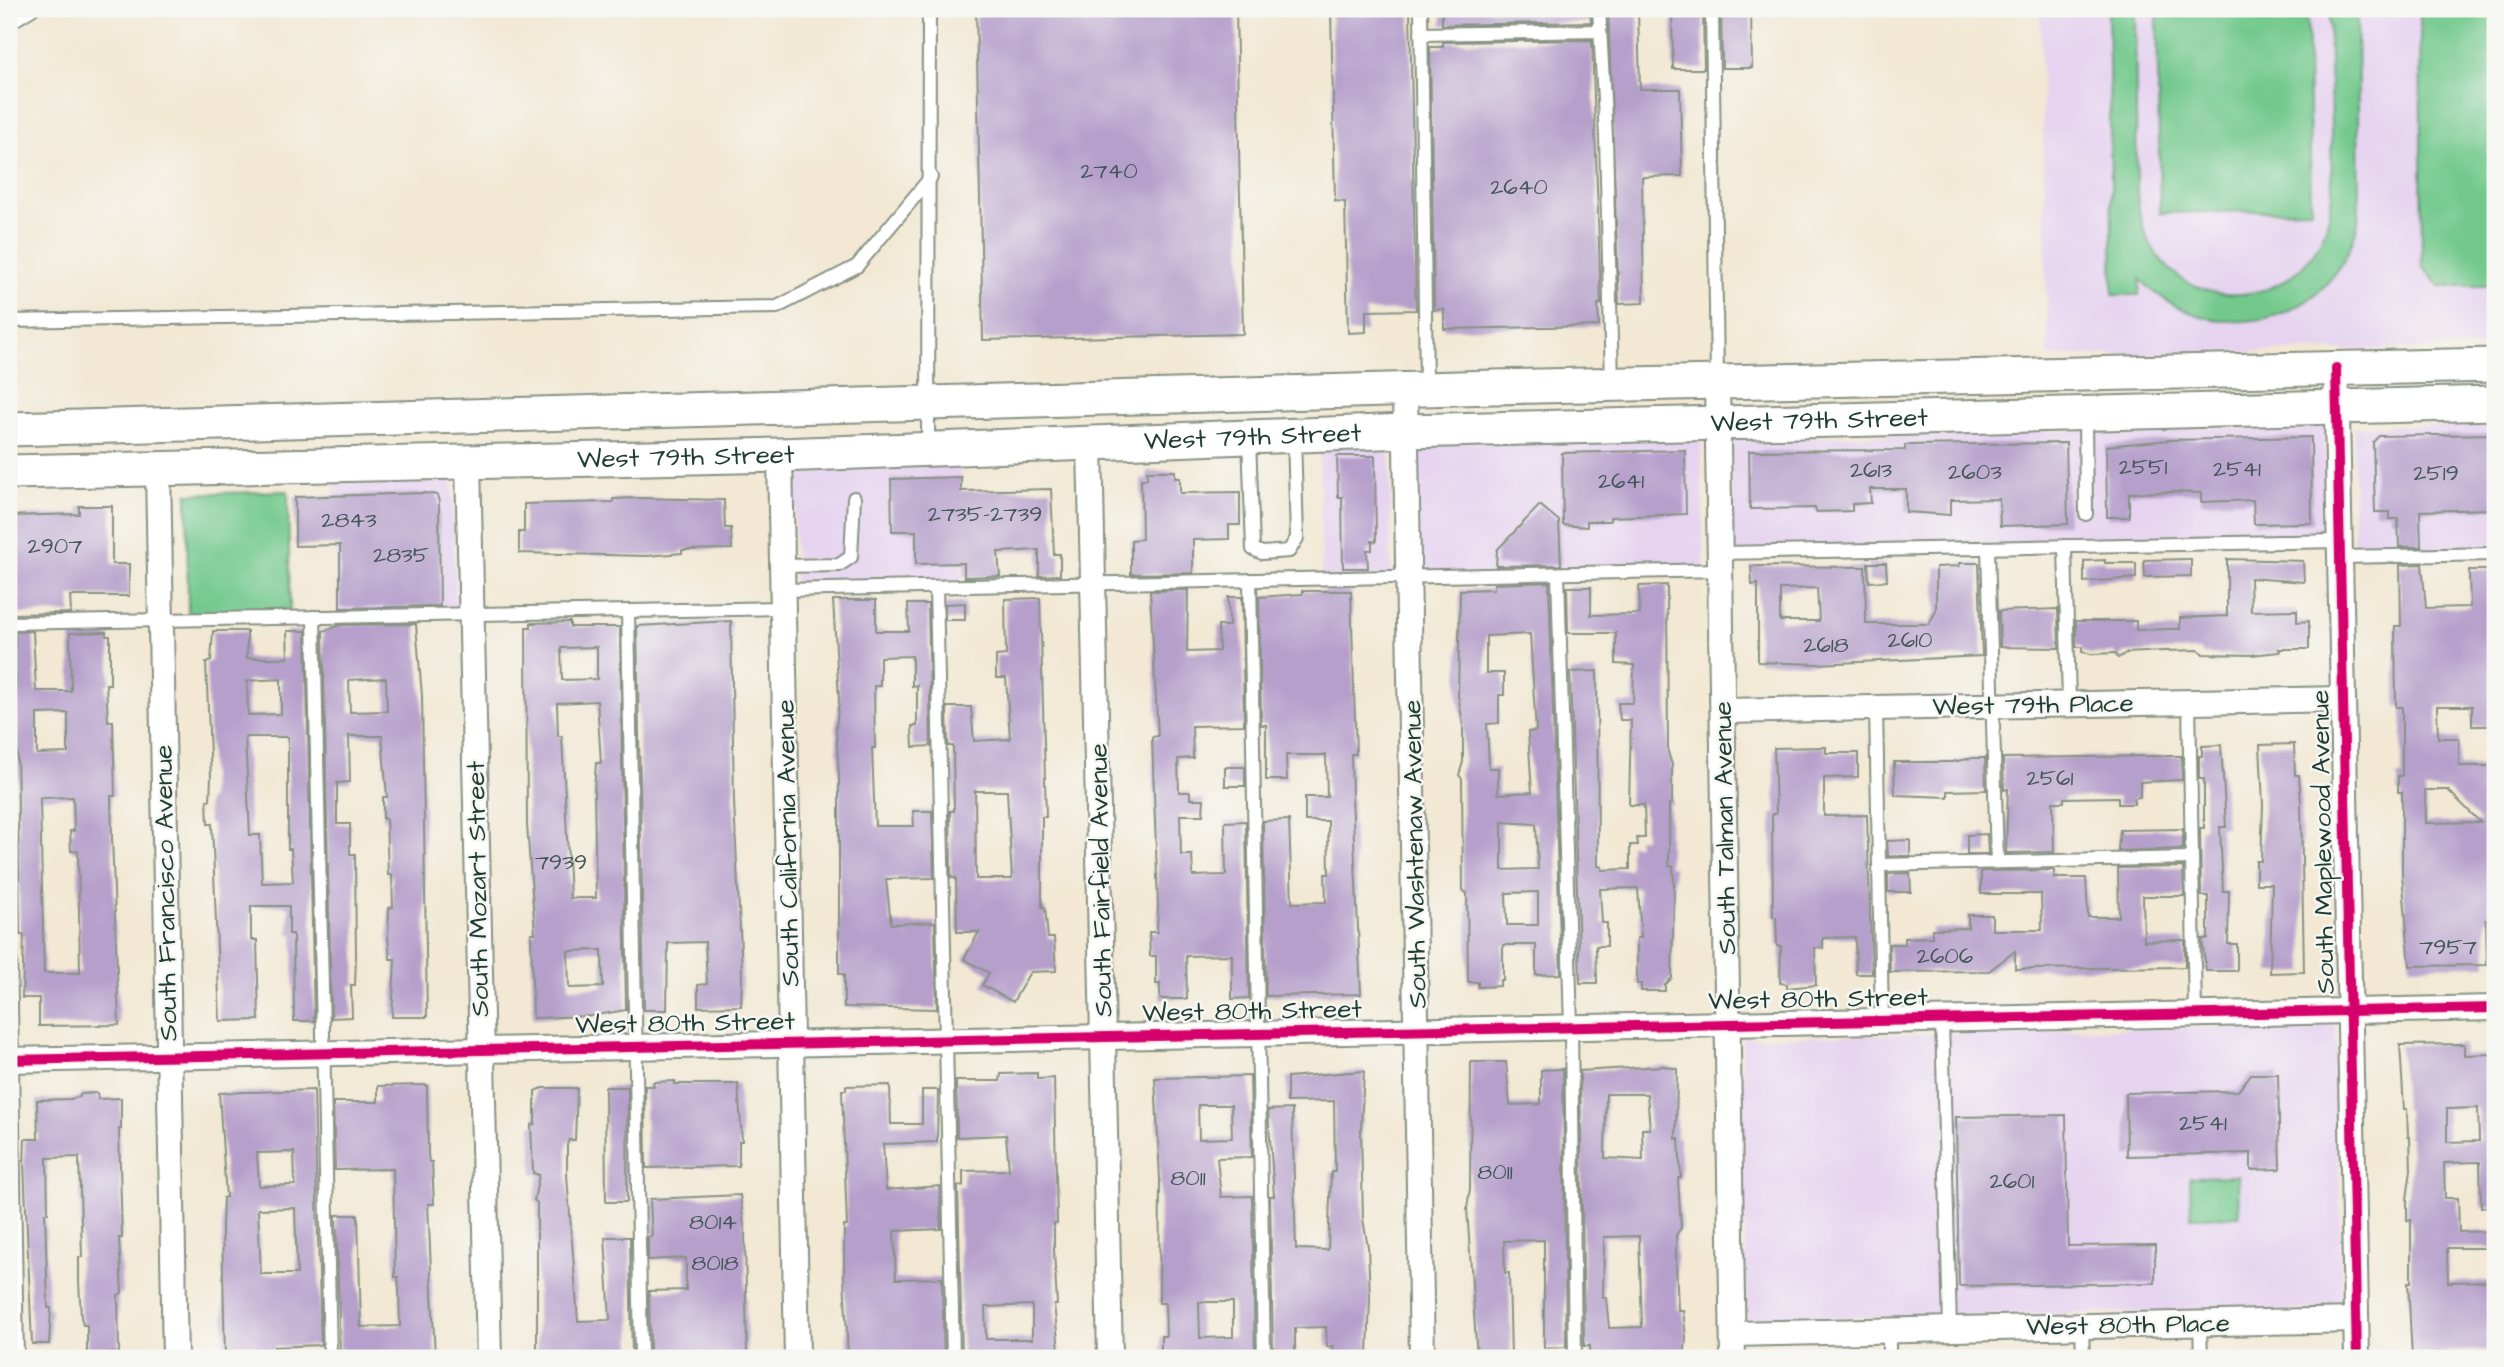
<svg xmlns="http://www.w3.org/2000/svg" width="2504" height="1367" font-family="'Architects Daughter',sans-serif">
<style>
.built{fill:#e6d3f0}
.green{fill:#73c98d;stroke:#498360;stroke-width:2}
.building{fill:#b59fcb;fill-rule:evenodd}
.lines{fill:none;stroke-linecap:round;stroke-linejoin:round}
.service-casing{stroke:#889284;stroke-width:16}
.minor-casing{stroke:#889284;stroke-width:28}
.secondary-casing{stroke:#889284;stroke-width:37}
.service{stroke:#fff;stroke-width:12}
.minor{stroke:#fff;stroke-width:24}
.secondary{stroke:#fff;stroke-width:33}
.cycleway-casing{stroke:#f6f6f2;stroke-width:15}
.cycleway{stroke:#d6006c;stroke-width:10}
.labels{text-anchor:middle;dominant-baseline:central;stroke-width:5;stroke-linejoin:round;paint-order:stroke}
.number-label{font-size:23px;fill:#44565a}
.street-label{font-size:26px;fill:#1f3d34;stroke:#f6f6f2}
</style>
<rect width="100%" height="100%" fill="#f6f6f2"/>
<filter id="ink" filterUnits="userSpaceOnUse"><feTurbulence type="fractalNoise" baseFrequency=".0143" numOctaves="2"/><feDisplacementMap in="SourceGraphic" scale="14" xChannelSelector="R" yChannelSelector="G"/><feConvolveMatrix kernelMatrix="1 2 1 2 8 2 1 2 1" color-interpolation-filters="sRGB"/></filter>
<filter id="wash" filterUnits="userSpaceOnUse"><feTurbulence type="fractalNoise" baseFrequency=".00686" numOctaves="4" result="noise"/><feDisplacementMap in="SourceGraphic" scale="28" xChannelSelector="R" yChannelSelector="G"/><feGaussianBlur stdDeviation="1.57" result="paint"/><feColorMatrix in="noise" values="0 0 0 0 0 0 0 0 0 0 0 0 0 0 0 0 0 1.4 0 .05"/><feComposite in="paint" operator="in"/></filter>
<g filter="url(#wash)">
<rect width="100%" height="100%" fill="#f2e8d3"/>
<g class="built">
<path d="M2040 9H2495V347L2048 356Z"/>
<path d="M2495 424V554L2353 557 2354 427Z"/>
<path d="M2324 425 2327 541 1731 553 1732 439Z"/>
<path d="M1701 438 1704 571 1418 577 1419 443Z"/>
<path d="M1390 444 1391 577 1322 579 1319 447Z"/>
<path d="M960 462 962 587 795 590V471Z"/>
<path d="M452 479 456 615 337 617 334 482Z"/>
<path d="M2336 1024 2342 1309 1746 1319 1742 1038Z"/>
</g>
<g class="green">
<path d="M2108 9H2135L2137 194C2146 329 2326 327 2332 192L2329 9H2357L2359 216C2341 325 2215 355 2140 279L2139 295H2113Z"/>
<path d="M2157 9H2307L2311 210 2160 213Z"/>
<path d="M2420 9H2495V286H2439L2422 266Z"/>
<path d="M288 491 290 610 188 614 187 494Z"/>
<path d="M2238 1176 2239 1216 2191 1217 2190 1177Z"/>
</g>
<g id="blocks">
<g class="building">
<path d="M976 9H1236L1243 334 983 340Z"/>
<path d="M1331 9H1410L1416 310 1366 311V332L1348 333 1345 202 1335 201Z"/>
<path d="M1442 9H1590L1591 22 1442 25Z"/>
<path d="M1608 9H1638L1640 89H1680L1682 176 1642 177 1644 303 1619 304Z"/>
<path d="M1672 9H1703L1704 69H1673Z"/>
<path d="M1721 9H1751L1752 68H1722Z"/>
<path d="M1592 40 1601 304H1598L1599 326 1444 329V309L1434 310 1430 47H1443V42Z"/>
<path d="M2495 434V509L2420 511 2421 547H2399L2398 519H2390V512H2375L2373 442 2379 436Z"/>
<path d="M2311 437 2312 523 2254 524 2253 500 2201 502V493L2170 492 2129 493V517H2107L2106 446 2169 440Z"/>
<path d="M2066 443 2068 524 2000 526 1999 499 1950 500V515L1906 512V489H1870L1871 503 1852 504V511L1816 512 1815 508 1750 509 1749 451 1905 450V445Z"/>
<path d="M1685 450 1686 514 1610 517V521H1587V527L1563 525 1562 453Z"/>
<path d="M1337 456H1375L1376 542 1372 541V550H1367L1368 568H1343L1342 497H1338Z"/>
<path d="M1147 471H1175V478H1180V493L1240 492V525H1229V539L1193 540V573L1131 574V540L1142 539 1141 479H1147Z"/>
<path d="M961 477V491L1051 489 1054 554H1060V575L1039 576V550L998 552 1000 576 964 577V563L916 564V531H892L891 479Z"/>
<path d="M425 493 437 495 439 502 440 606 340 608V545L295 546V497Z"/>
<path d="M637 498 724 500 725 528H731L732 549 682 550V553L647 556 519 553V532H524V504L613 502V499Z"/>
<path d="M1540 505 1559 521 1561 565 1496 566 1497 550Z"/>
<path d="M79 506H112V564H129V596H70L71 613 10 614 9 516 79 514Z"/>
<path d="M2191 559V576L2145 577 2144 560Z"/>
<path d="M2227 559 2303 561 2304 582 2250 578 2251 611 2297 610V622L2309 621V649H2279L2280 652 2251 655 2203 654 2199 650 2164 651 2126 653 2118 658 2115 653 2092 654 2082 652V647H2076V621H2136V630L2171 629H2180V618L2227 616Z"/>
<path d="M2105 560V563H2136V578L2084 582V561Z"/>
<path d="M1868 563H1886L1887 581 1869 582Z"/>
<path d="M1959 563H1979L1982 656 1817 664 1758 662V584L1752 585 1751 566 1865 567 1866 624H1929L1936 611V567L1959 566ZM1817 588 1819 621H1780V589Z"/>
<path d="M2422 564 2426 608 2470 607 2469 570H2490L2492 726H2472V706H2437L2438 738H2459V766H2494L2495 920H2486L2487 965 2410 966 2402 874V792H2398V776H2402V707H2396L2395 626H2401L2400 565ZM2425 790H2448L2480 822 2426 823Z"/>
<path d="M1549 582 1561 974 1536 975V945H1503V980H1500V986L1478 987V982H1468L1467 893 1463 891 1462 779 1459 775 1463 762V724L1458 696 1460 590 1494 589V584ZM1530 634 1536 731 1528 732 1532 792 1498 794V768H1489L1487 724 1499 723V695H1504V673H1486V636ZM1502 822 1536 824 1538 869 1502 870ZM1538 892V925H1507L1506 893Z"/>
<path d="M1667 585 1668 752 1672 765V804H1669V866H1673L1674 887 1672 978 1665 985V991H1641V984H1637V938H1641L1638 888 1600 889 1602 923H1607V946H1596L1597 983H1580L1570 672 1597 671 1598 866 1602 867V870L1630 869V845H1638L1637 838H1645L1644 805H1629L1631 720H1620L1618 703H1633L1634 665 1616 664V633H1568L1567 587H1591V615L1640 614 1639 586Z"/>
<path d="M1188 590 1187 652 1219 651 1218 626H1229L1228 597H1242L1244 725 1192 726 1193 758 1178 759 1179 792H1190V799H1204L1203 815H1180L1181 855H1192L1193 876 1226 875 1225 822 1246 821 1249 998 1232 999V955L1186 956 1187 999H1160V984H1156V956H1150L1149 932H1157L1158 905 1152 737 1158 736 1150 591Z"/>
<path d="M1302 591H1351L1356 754H1351L1352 796 1361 994 1266 996 1263 821 1289 820 1292 903 1326 902 1325 874H1329L1328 821H1305V797H1327L1326 755H1286L1287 780H1266V725H1261L1259 597 1302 594Z"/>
<path d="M1040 598 1046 817H1042V907H1045L1048 938H1054L1056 971 1030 972 1013 1002 982 985 989 973 964 959 979 932H957L956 878H951L950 811H954L953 746H948L947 707H971L974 741 1010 739 1006 678H996V656L1006 655 1005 599ZM975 791H1007L1012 879H976Z"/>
<path d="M833 600H876V631H909L908 604H928L931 746 913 747 912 726H917V685L912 686V656L880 657V686H874L875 748H872L875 826H914L913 811H932L934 878 886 879 891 924 935 922 937 1009 844 1007V974H839V778L836 728 839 700Z"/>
<path d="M965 603V620H945V604Z"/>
<path d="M2058 609 2059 648 2000 647 1999 611Z"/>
<path d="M731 621 734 802 742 972 741 1006 698 1007V985L707 984 705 942 668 943 667 1010H644L637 626Z"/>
<path d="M570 622V627H620L626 1010 591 1016 533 1018 531 933H535L527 825 526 627H531V623ZM597 647V679L562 680 561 648ZM597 701 601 763H596L594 792 596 898H570L562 736H558L557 703ZM602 950 603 987 569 988 568 951Z"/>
<path d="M416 624 422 696 427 1017H392L395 959H390L388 936 389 908 393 907 392 875H388L386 818 383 819V797H387L382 736H349L350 782 337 783V824H350V854H355L356 957 355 985H351L352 1017 331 1018 323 631 340 625ZM386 678 387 711 350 712 349 680Z"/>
<path d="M33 631 36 691H71L70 633 106 632V636H110V684H106L108 721H113L115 796H111L112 837 119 1025 39 1026V998H22L24 935H20L15 632ZM68 713V753L37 754V714ZM73 797 74 831H70L71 851H78L80 973H44L40 798Z"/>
<path d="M213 631H247V658H288L287 631H306L314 1021H294L293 934H289V906H251V940H257L259 1020 220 1021 212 824H208L207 800H210L211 777 206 663 211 661ZM281 679V714L248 715 247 681ZM245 737H288V849H291L293 882 262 883 260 835H250Z"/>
<path d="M2294 744 2295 775H2299L2301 804 2304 972 2270 973 2272 884H2256V861H2261L2263 805 2260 745Z"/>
<path d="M2221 745 2226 827H2220L2223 891H2229L2228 944H2237V971H2206L2202 939H2208V896H2201L2200 828H2204V779H2199V756H2202V746Z"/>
<path d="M1826 747V753H1858V777L1824 778V816L1867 815 1872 974H1856L1855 937 1823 938V948H1815L1816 985 1787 988V984L1780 983 1781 946H1777L1776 917H1773L1772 814H1776L1774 748Z"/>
<path d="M2153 756H2181L2182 780 2140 782V797L2134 798V804H2118V797L2064 798V802H2053L2054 852 2006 853 2008 789 2004 790 2003 758Z"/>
<path d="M1973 758H1985L1986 790 1948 791V797L1895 795 1894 762H1952Z"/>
<rect x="1225" y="767" width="20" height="19"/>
<path d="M2183 829V849L2118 851 2120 830Z"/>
<path d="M1987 834 1988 854H1967V835Z"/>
<path d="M1910 840V856H1888L1887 841Z"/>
<path d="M2183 867 2184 896H2143L2144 941 2185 940V967L2015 969V951L1989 971 1890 972 1889 944H1905V938L1932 937V929L1968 928V915H1992V930H2042L2041 894H1981V871L2054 870V878H2086L2088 917H2119L2118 868Z"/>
<path d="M1910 873 1911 892H1888V874Z"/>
<path d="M2464 1044V1055L2495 1054V1207H2481L2480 1162 2444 1163 2445 1198H2458L2459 1232 2495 1231V1248H2447L2448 1282 2495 1281V1350L2453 1351 2438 1353V1358H2412L2408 1282H2411V1220H2407V1199L2411 1170 2410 1137H2408L2407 1109H2404L2400 1045ZM2478 1108 2479 1141 2447 1142V1109Z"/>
<path d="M1471 1062H1506L1510 1105 1541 1104V1070L1563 1069 1566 1347 1544 1348V1240L1504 1241 1505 1273H1509L1511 1358H1477L1467 1208 1470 1189Z"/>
<path d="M1664 1066 1677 1069 1676 1139 1679 1138 1681 1178H1678L1681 1228 1676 1235V1262L1678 1310H1683L1686 1338 1684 1358H1590V1346H1584L1580 1071ZM1606 1094H1647L1650 1129H1642L1643 1160 1605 1158ZM1639 1236 1642 1327 1609 1328 1606 1297 1603 1298 1604 1237Z"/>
<path d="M1364 1071 1361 1129 1363 1219 1368 1247 1370 1298 1368 1354H1333V1346L1327 1347 1326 1327 1295 1328V1354H1273L1270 1196H1274L1268 1110 1292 1109 1296 1249 1328 1250 1331 1172H1335L1334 1101 1287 1102V1077Z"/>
<path d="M1037 1073V1079L1054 1078 1057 1223H1054V1250L1057 1305H1054L1060 1358H962L958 1186H963V1171L1009 1170 1006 1135 957 1137 956 1081H1000L1001 1074ZM1032 1305V1339H986L985 1307Z"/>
<path d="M2251 1074H2278L2280 1169 2251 1170V1153L2127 1156 2126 1093 2238 1091Z"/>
<path d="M1250 1076 1252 1157 1217 1158 1221 1197 1252 1196 1255 1354 1161 1357V1336H1166L1165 1303H1159L1160 1180 1155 1078ZM1198 1105H1231L1232 1138 1199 1139ZM1199 1302H1233V1337L1200 1338Z"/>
<path d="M675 1081V1084H738L742 1141H739V1166L646 1168 645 1086H654L653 1082Z"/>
<path d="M427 1085 428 1155 429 1162H432L434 1204H428L435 1358H340L336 1215H358L361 1327 400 1326 399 1290 398 1277H395L393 1169 335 1170 333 1102H378V1086Z"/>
<path d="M890 1085 891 1124H922V1090H938L937 1142 883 1144 886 1190 940 1186 941 1229 894 1231 896 1279 942 1278 944 1358H848L844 1276V1226H847L842 1090H846V1086Z"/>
<path d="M605 1087H628L627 1202H606Z"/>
<path d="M543 1088H577L575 1140H569L567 1145V1175L578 1321 610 1320 605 1237H630L632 1358H537V1203L534 1200 539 1175 533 1173 531 1125 535 1124V1091Z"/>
<path d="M314 1090 321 1345 274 1347V1358H225L222 1227 223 1198 226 1197 219 1093ZM294 1152 295 1185 259 1186 257 1153ZM295 1208 297 1274H261L258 1209Z"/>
<path d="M97 1093 98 1099 121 1098V1129H119L122 1238H119L122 1293 118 1295 119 1353 87 1354V1325H83L81 1317 79 1281V1257H82L79 1157 47 1158 48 1213H45L48 1308H51L49 1344H32L24 1164 25 1139H38L37 1100 70 1099 80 1097V1094Z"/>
<path d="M2066 1115 2068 1246 2155 1245V1283L1959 1286 1956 1117Z"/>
<path d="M740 1195 745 1232 747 1358H650L649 1291 686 1290V1258L648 1260V1237H652L650 1199Z"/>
</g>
</g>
</g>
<g filter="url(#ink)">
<use href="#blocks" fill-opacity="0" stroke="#889284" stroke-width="2"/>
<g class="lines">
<defs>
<g id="service">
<path d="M1421 9 1426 386"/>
<path d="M1599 9 1606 137 1612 383"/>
<path d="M1712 9 1717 382"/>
<path d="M9 23 32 9"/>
<path d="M1421 34 1600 31"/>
<path d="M9 321 777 307 857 266 931 177"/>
<path d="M2085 414 2086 514"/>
<path d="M1249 438 1253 549 1262 553 1289 551 1297 538 1294 436"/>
<path d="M928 449 929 9"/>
<path d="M2065 546 2069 704"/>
<path d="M1988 548 1997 862"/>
<path d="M1720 553 2340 541"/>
<path d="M2341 557 2495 554"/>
<path d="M783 566 839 565 851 557 854 498"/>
<path d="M1558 574 1571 1027 1575 1358"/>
<path d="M1250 580 1264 1358"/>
<path d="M936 587 953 1358"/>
<path d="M783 590 1721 570"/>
<path d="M628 611 641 1358"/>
<path d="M314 617 330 1358"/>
<path d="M9 623 783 608"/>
<path d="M2189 702 2195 1014"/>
<path d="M1876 708 1882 1021"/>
<path d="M1879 865 2192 858"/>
<path d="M9 889 17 1358"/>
<path d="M1942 1019 1950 1329"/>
<path d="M2200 1324 2201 1358"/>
<path d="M2082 1326 2083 1358"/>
<path d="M1889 1331V1358"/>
</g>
<g id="minor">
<path d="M2336 368 2357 1358"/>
<path d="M1717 383 1733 1358"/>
<path d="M1405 391 1422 1358"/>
<path d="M1090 444 1110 1358"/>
<path d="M780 455 797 1358"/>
<path d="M468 462 489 1358"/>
<path d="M158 470 175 1358"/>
<path d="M1723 711 2343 699"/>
<path d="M9 1060 2495 1008"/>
<path d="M1733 1334 2356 1320"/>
</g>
<g id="secondary">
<path d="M9 429 1494 387 2495 365"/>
<path id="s1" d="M9 472 780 455 1406 431 2495 403"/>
</g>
</defs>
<use href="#service" class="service-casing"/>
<use href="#minor" class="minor-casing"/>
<use href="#secondary" class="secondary-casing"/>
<use href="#service" class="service"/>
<use href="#minor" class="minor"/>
<use href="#secondary" class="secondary"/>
<defs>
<g id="cycleway">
<path d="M2336 368 2357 1358"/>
<path d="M9 1060 2495 1008"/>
</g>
</defs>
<use href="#cycleway" class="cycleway-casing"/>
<use href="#cycleway" class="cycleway"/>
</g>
</g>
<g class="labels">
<g class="number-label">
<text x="1109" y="171">2740</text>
<text x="1519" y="187">2640</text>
<text x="2143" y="467">2551</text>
<text x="2237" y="469">2541</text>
<text x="1871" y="470">2613</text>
<text x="1975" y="472">2603</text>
<text x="2436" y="473">2519</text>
<text x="1621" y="481">2641</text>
<text x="985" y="514">2735-2739</text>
<text x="349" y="520">2843</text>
<text x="55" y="546">2907</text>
<text x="401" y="555">2835</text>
<text x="1910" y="640">2610</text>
<text x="1826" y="645">2618</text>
<text x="2050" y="778">2561</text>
<text x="561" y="862">7939</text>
<text x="2448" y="947">7957</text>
<text x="1945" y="956">2606</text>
<text x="2203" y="1123">2541</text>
<text x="1495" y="1172">8011</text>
<text x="1188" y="1178">8011</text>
<text x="2012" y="1181">2601</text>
<text x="713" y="1222">8014</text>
<text x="715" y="1263">8018</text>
</g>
<g class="street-label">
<text stroke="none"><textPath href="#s1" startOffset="1811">West 79th Street</textPath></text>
<text stroke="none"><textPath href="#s1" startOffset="1244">West 79th Street</textPath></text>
<text stroke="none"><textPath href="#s1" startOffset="677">West 79th Street</textPath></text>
<text transform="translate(2033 705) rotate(-1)">West 79th Place</text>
<text transform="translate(1725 828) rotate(-91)">South Talman Avenue</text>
<text transform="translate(2323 842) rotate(-91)">South Maplewood Avenue</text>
<text transform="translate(788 843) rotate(-91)">South California Avenue</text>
<text transform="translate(1415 854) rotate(-91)">South Washtenaw Avenue</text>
<text transform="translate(1101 880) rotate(-91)">South Fairfield Avenue</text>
<text transform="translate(478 889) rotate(-91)">South Mozart Street</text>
<text transform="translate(166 893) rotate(-91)">South Francisco Avenue</text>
<text transform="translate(1818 999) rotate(-1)">West 80th Street</text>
<text transform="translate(1252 1011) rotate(-1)">West 80th Street</text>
<text transform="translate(685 1023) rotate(-1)">West 80th Street</text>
<text transform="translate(2128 1325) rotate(-1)">West 80th Place</text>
</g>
</g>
<rect width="2504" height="1367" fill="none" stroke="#f6f6f2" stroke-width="35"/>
</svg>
